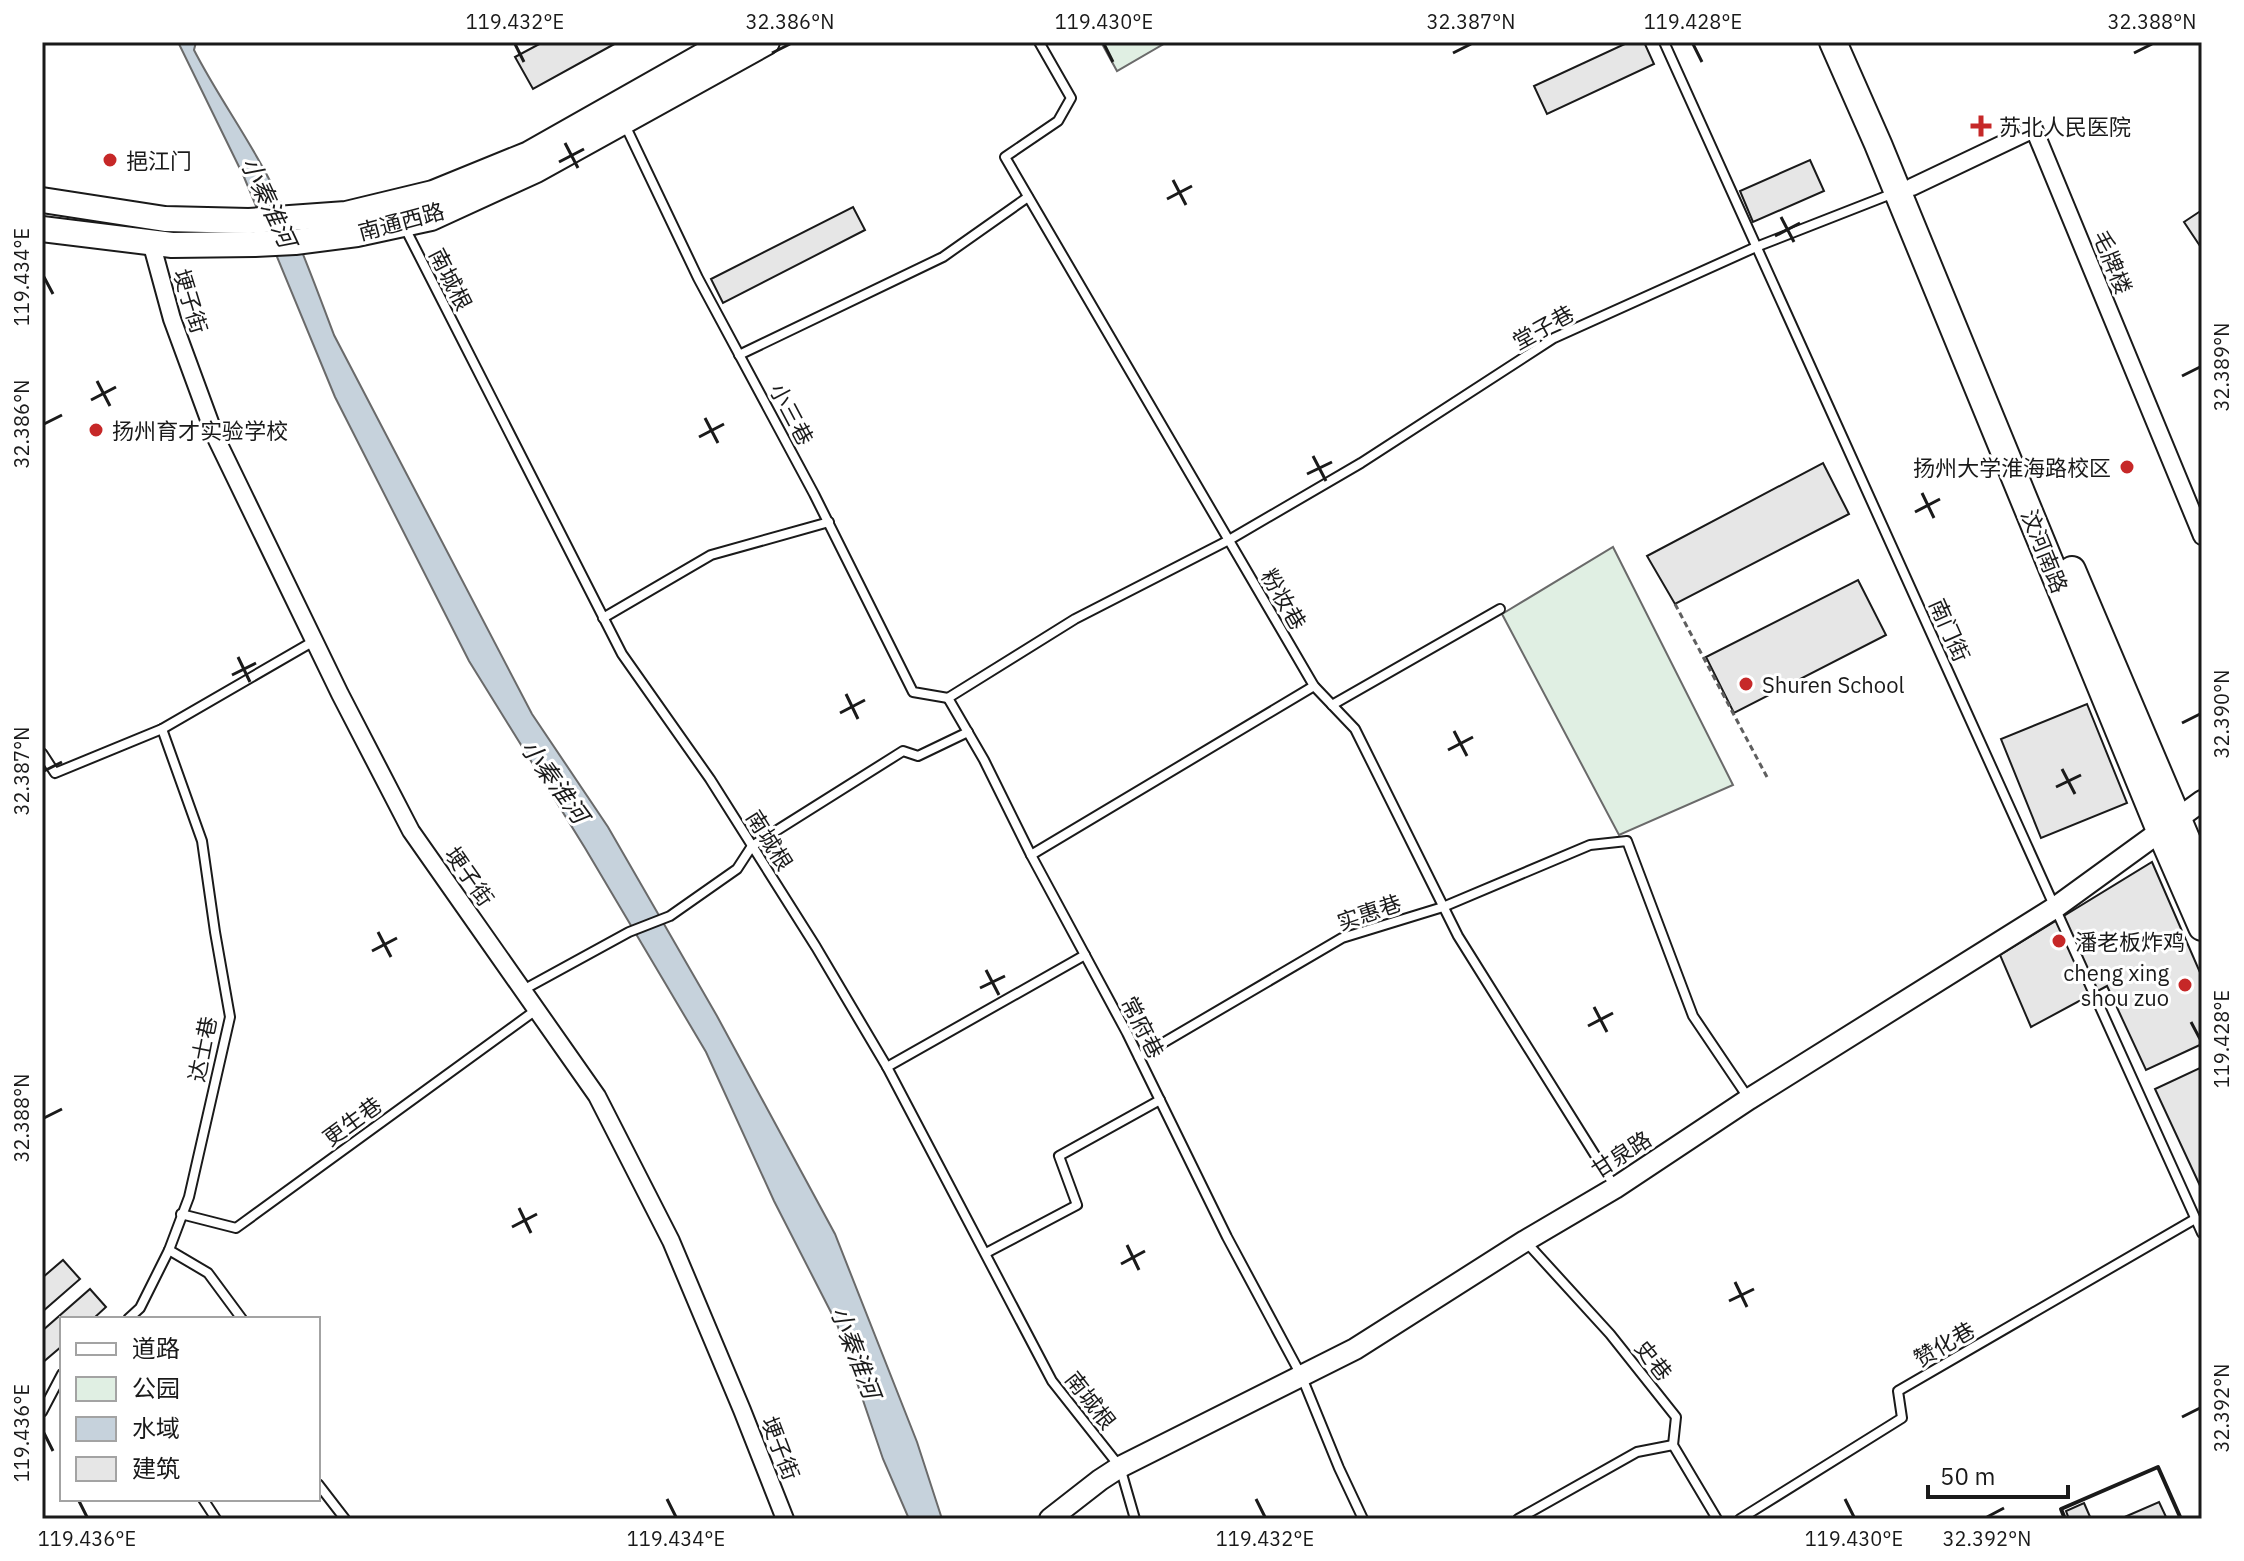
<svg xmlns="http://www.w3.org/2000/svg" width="2244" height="1561" font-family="'IBM Plex Sans','Noto Sans SC',sans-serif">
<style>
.green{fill:#e0efe3;stroke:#6a6a6a;stroke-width:2}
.water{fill:#c6d2dc;stroke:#6a6a6a;stroke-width:2}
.building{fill:#e6e6e6;stroke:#1a1a1a;stroke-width:2}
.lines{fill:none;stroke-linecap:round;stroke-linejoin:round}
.service-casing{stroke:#1a1a1a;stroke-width:12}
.minor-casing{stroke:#1a1a1a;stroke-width:20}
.tertiary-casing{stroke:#1a1a1a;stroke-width:24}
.secondary-casing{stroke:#1a1a1a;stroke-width:28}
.primary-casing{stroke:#1a1a1a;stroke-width:30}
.path{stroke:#5f5f5f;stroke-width:3;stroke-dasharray:6 4;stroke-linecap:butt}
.service{stroke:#fff;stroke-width:8}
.minor{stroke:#fff;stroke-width:16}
.tertiary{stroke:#fff;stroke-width:20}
.secondary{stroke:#fff;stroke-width:24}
.primary{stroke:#fff;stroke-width:26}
.wall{stroke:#1a1a1a;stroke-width:4}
.ticks{fill:none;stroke:#1a1a1a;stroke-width:3}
.poi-dot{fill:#c62828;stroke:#fff;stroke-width:3}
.labels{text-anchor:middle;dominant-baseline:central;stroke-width:6;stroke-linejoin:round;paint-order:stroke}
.poi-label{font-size:22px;fill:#1a1a1a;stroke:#fff;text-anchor:start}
.street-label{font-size:22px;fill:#1a1a1a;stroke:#fff}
.water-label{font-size:24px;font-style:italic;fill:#1a1a1a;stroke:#fff}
.neatline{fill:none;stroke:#1a1a1a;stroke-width:3}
.ticks-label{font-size:20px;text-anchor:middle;fill:#1a1a1a}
</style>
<rect width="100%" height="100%" fill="#fff"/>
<g class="green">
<path d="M1101 42H1167L1117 71Z"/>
<path d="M1613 547 1733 785 1619 835 1502 614Z"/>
</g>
<path class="water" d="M178 42H196L194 50C216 93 245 133 268 177 294 227 314 282 334 335L532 714 608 827 717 1016 835 1234 917 1442 942 1519H909L883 1459 837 1324 774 1201 706 1052 585 848 469 661 335 397 244 177Z"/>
<g class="building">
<path d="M543 42H618L533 89 515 57Z"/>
<path d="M1629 42H1644L1654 64 1547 114 1534 86Z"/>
<path d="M1810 160 1824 191 1753 222 1740 191Z"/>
<path d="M853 207 865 230 723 303 711 279Z"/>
<path d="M2202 210V249L2184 222Z"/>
<path d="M1823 463 1849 514 1675 604 1647 556Z"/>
<path d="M1858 580 1886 635 1734 713 1706 657Z"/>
<path d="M2087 704 2127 803 2041 838 2001 739Z"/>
<path d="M2152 862 2202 977V1044L2146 1070 2107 986 2031 1027 2000 955Z"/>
<path d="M2202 1067V1190L2155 1089Z"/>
<path d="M63 1260 80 1279 42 1312V1278Z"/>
<path d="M90 1289 106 1307 93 1319H62V1346L42 1363V1331Z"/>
<path d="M2159 1502 2167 1519H2120Z"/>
<path d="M2084 1503 2091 1519H2069L2066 1511Z"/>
</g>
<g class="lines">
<defs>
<g id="service">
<path d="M1039 42 1071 98 1058 121 1005 157 1314 686 1355 729 1458 936 1615 1187"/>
<path d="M1664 42 2202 1233"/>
<path d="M625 125 698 278 814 494 913 692 948 698"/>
<path d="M405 228 622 654 710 779 816 947 887 1067 1052 1381 1120 1467 1135 1519"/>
<path d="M739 355 943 257 1028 197"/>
<path d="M603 618 711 555 829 522"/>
<path d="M948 698 1075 619 1229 540 1361 463 1554 338 1756 247 1894 193"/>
<path d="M948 698 984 760 1031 855 1127 1033 1227 1237 1301 1375 1339 1468 1363 1519"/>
<path d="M1332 705 1500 609"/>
<path d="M42 753 55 773 162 729 314 641"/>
<path d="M1031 855 1314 686"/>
<path d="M523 990 629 932 670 916 737 869 752 846 903 751 918 756 968 732"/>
<path d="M1139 1057 1342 938 1443 907 1590 845 1627 841 1693 1016 1749 1099"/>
<path d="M887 1067 1085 955"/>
<path d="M181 1214 236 1228 536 1010"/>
<path d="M1527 1243 1610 1334 1676 1417 1673 1445 1717 1519"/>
<path d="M169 1250 208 1273 242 1319"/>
<path d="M986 1253 1077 1205 1059 1156 1160 1100"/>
<path d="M128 1319 140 1308 169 1250 189 1197 230 1017 215 932 202 841 162 729"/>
<path d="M42 1412 62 1374"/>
<path d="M318 1484 345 1519"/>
<path d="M203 1499 216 1519"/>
<path d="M1518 1519 1637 1452 1673 1445"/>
<path d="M1740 1519 1902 1418 1898 1391 2195 1219"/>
</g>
<g id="minor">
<path d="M1912 187 2034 129 2202 536"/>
<path d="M151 242 172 319 215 436 340 694 411 831 597 1096 671 1241 742 1410 785 1519"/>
</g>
<path id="tertiary" d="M1050 1519 1100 1480 1120 1467 1355 1349 1525 1241 1615 1188 1749 1099 2056 907 2202 801"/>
<g id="secondary">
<path d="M42 200 165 219 249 221 346 214 433 193 529 154 727 42"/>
<path d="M42 229 172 245 255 244 295 242 357 234 431 218 536 170 767 42"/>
</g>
<g id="primary">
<path d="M1833 42 1878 144 2161 833 2202 927"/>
<path d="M2072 570 2202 876"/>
</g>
</defs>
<use href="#service" class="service-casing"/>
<use href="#minor" class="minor-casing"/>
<use href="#tertiary" class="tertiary-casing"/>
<use href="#secondary" class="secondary-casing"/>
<use href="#primary" class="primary-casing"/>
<path class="path" d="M1675 604 1767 777"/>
<use href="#service" class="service"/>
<use href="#minor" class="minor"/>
<use href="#tertiary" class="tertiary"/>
<use href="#secondary" class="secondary"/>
<use href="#primary" class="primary"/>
<path class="wall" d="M2065 1519 2061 1509 2158 1467 2181 1519"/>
</g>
<path class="ticks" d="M515 44 524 62M1104 44 1113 62M1693 44 1702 62M772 53 790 44M1453 53 1471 44M2134 53 2152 44M565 143 578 168M559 162 584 149M1173 180 1186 205M1167 199 1192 186M1781 217 1794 242M1775 236 1800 223M44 277 53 294M2182 376 2200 367M97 381 110 406M91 400 116 387M705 418 718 443M44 424 62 415M699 437 724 424M1313 456 1326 481M1307 474 1332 462M1922 493 1934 518M1915 512 1940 499M238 657 250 682M232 675 256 663M846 694 858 719M840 713 865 700M2182 723 2200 714M1454 731 1467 756M1448 750 1473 737M2062 769 2075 794M44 771 62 762M2056 787 2081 775M378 932 391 957M372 951 397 938M986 970 999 995M980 988 1005 976M1594 1007 1607 1032M2191 1022 2200 1039M1588 1026 1613 1013M44 1118 62 1109M519 1208 531 1233M512 1227 537 1214M1127 1245 1139 1270M1121 1264 1145 1251M1735 1282 1747 1307M1729 1301 1754 1289M2182 1417 2200 1408M44 1433 53 1451M78 1499 87 1517M667 1499 676 1517M1256 1499 1265 1517M1845 1499 1854 1517M1987 1517 2004 1508"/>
<g class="poi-dot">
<path d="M1977 114h8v8h8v8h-8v8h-8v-8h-8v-8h8z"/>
<circle cx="110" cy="160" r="8"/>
<circle cx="96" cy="430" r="8"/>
<circle cx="2127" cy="467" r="8"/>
<circle cx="1746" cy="684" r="8"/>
<circle cx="2059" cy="941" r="8"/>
<circle cx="2185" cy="985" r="8"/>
</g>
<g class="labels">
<g class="poi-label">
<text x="1999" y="126">苏北人民医院</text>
<text x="126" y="160">挹江门</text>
<text x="112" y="430">扬州育才实验学校</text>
<text x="2111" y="467" text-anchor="end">扬州大学淮海路校区</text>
<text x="1762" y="684">Shuren School</text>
<text x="2075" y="941">潘老板炸鸡</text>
<text x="2169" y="972" text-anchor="end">cheng xing<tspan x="2169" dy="25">shou zuo</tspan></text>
</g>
<g class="street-label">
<text transform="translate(401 221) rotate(-15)">南通西路</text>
<text transform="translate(2113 262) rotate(68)">毛牌楼</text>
<text transform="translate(451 279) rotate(63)">南城根</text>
<text transform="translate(191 301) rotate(73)">埂子街</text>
<text transform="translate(1543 327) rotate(-29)">堂子巷</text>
<text transform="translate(792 414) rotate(62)">小三巷</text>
<text transform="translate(2045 551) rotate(68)">汶河南路</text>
<text transform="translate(1284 599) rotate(60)">粉妆巷</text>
<text transform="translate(1950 630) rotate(66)">南门街</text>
<text transform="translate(770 840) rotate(58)">南城根</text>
<text transform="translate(470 876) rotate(55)">埂子街</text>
<text transform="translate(1369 912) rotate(-19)">实惠巷</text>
<text transform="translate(1143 1027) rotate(63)">常府巷</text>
<text transform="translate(202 1049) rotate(-79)">达士巷</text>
<text transform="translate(352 1121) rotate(-36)">更生巷</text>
<text transform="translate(1621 1154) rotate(-33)">甘泉路</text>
<text transform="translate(1944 1344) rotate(-30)">赞化巷</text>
<text transform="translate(1654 1360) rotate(52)">史巷</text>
<text transform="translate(1091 1400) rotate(52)">南城根</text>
<text transform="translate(781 1448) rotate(69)">埂子街</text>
</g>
<g class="water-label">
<text transform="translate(269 202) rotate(65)">小秦淮河</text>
<text transform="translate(555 781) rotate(54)">小秦淮河</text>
<text transform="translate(856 1352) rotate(69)">小秦淮河</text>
</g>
</g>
<rect width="2244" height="1561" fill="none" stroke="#ffffff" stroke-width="88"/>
<rect x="60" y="1317" width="260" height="184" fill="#ffffff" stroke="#a3a3a3" stroke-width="2"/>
<rect x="76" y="1343" width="40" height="12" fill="#ffffff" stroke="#a3a3a3" stroke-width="2"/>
<text x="132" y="1357" font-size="24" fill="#1a1a1a">道路</text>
<rect x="76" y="1377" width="40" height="24" fill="#e0efe3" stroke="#a3a3a3" stroke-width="2"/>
<text x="132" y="1397" font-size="24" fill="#1a1a1a">公园</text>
<rect x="76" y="1417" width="40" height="24" fill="#c6d2dc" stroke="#a3a3a3" stroke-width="2"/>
<text x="132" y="1437" font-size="24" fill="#1a1a1a">水域</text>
<rect x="76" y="1457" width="40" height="24" fill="#e6e6e6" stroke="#a3a3a3" stroke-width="2"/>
<text x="132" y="1477" font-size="24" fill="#1a1a1a">建筑</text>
<path d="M1928 1485v12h140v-12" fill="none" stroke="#1a1a1a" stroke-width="4"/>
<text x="1940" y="1485" font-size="24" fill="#1a1a1a" stroke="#ffffff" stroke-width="6" paint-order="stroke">50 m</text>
<rect x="44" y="44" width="2156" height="1473" class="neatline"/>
<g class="ticks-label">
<text x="515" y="29">119.432°E</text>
<text x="790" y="29">32.386°N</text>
<text x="1104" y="29">119.430°E</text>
<text x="1471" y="29">32.387°N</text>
<text x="1693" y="29">119.428°E</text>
<text x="2152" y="29">32.388°N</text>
<text transform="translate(22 277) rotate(-90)" y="7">119.434°E</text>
<text transform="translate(2222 367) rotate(-90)" y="7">32.389°N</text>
<text transform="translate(22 424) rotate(-90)" y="7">32.386°N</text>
<text transform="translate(2222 714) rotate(-90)" y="7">32.390°N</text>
<text transform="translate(22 771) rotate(-90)" y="7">32.387°N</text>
<text transform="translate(2222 1039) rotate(-90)" y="7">119.428°E</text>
<text transform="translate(22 1118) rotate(-90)" y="7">32.388°N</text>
<text transform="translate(2222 1408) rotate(-90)" y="7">32.392°N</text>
<text transform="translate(22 1433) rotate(-90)" y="7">119.436°E</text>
<text x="87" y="1546">119.436°E</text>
<text x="676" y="1546">119.434°E</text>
<text x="1265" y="1546">119.432°E</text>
<text x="1854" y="1546">119.430°E</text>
<text x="1987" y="1546">32.392°N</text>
</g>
</svg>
